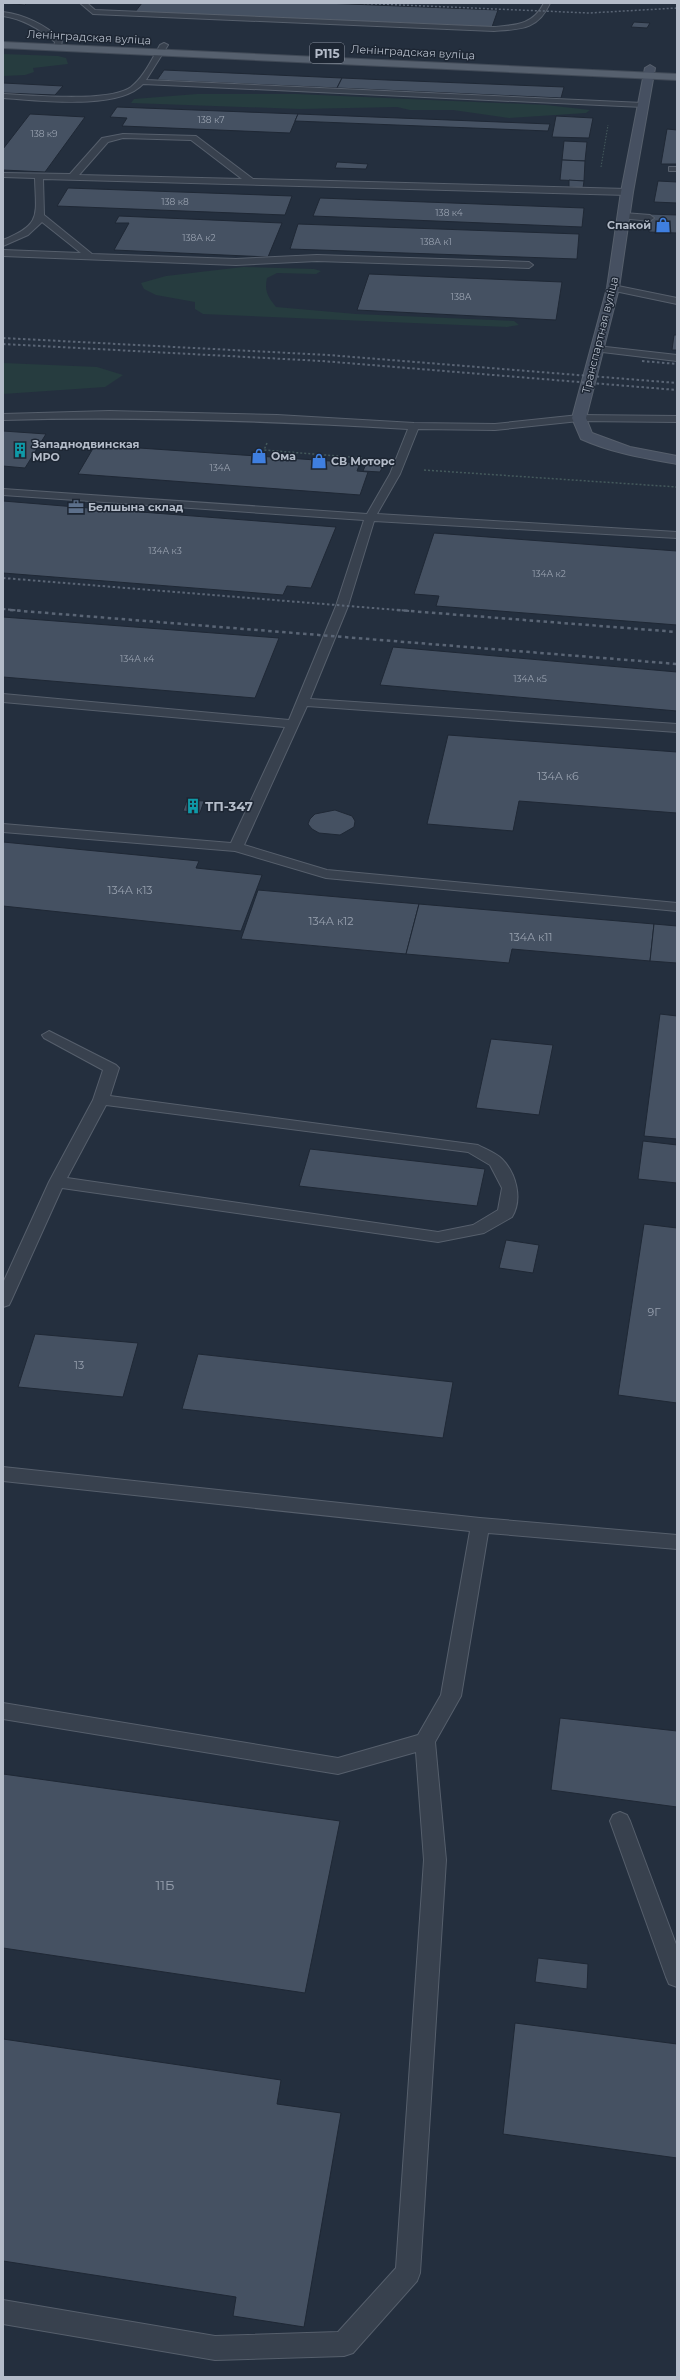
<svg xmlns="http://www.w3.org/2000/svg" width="680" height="2380" font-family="Montserrat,sans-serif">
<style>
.green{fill:#263c3f}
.building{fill:#455162;stroke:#1f2835}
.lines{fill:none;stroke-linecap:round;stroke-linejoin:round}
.service-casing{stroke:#565f6c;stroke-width:2}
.secondary-casing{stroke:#565f6c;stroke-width:2}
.primary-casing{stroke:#414a57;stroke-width:2}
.path-far1{stroke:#44595c;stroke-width:1;stroke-dasharray:1.5 1.5;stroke-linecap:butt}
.path{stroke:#44595c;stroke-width:1.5;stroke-dasharray:2 2;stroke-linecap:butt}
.service{fill:#38414e;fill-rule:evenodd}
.secondary{fill:#465061;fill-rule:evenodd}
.primary{fill:#56606e;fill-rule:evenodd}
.rail-far2{stroke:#5a6575;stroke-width:1.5;stroke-dasharray:2 2;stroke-linecap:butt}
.rail-far1{stroke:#5a6575;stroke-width:2;stroke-dasharray:2.5 2.5;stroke-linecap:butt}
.rail{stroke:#5a6575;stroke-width:2.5;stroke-dasharray:3.5 3.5;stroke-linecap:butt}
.labels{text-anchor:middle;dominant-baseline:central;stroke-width:3;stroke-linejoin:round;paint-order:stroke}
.far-number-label{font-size:9px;fill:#98a1af}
.far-street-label{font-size:11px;fill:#b4bcc9;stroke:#1d2633}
.far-poi-label{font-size:11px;font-weight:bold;fill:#b4bcc9;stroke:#1d2633;text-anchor:start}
.number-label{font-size:11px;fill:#98a1af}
.shield{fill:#1d2633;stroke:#878f9c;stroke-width:1}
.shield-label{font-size:12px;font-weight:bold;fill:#b4bcc9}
.poi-label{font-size:13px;font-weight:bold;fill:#b4bcc9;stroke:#1d2633;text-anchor:start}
.near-number-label{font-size:13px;fill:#98a1af}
</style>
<rect width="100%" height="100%" fill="#242f3e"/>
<g class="green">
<path d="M3 54 58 56 66 58 68 64 33 68 34 72 25 75 3 76Z"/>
<path d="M197 94H296L546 105 590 110 586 113 509 118 453 110H410L397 107 300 109 131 103 134 99Z"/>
<path d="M243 267 314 269 321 271 316 274 277 273 267 278C264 291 268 297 276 307L356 314 514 321 519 325 507 327 203 314 195 309V302L156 295 144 289 141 283 166 276Z"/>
<path d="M3 363 97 367 123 375 105 387 3 394Z"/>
</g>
<g class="building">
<path d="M3 3H27L25 5Z"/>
<path d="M142 3H324L498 10 492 27 135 12Z"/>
<path d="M634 22 650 23 647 28 631 27Z"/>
<path d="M164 70 342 78 337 88 157 80Z"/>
<path d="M342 78 387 80 564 87 561 98 337 88Z"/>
<path d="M3 83 63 86 55 95 3 93Z"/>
<path d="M117 107 298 114 290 133 122 126 127 118 110 117Z"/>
<path d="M30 114 85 117 45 172 3 170V149Z"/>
<path d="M298 114 550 124 548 131 295 121Z"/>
<path d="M556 116 593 118 589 138 552 137Z"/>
<path d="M667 129 677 130V164H661Z"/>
<path d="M564 141 587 142 585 161 562 160Z"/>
<path d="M562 160 585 161 584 181 560 180Z"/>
<path d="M337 162 368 164 366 169 335 168Z"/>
<path d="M569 180 584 181 583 188 569 187Z"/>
<path d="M658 181 677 182V203L654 202Z"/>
<path d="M68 188 292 196 285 215 57 206Z"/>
<path d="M320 198 584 208 582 227 313 216Z"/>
<path d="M650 214 677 215V233L649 232Z"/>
<path d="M119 216 282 223 268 257 114 250 129 223H115Z"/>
<path d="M298 224 579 234 577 259 290 249Z"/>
<path d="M369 274 562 282 556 320 357 310Z"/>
<path d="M674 335H677V350H672Z"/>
<path d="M3 431 46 434 25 468 3 466Z"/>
<path d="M95 445 360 463 357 471 368 472 360 495 78 474Z"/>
<path d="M366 464 375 465 383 466 380 472 363 471Z"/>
<path d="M3 501 76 507 336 527 311 588 287 586 283 595 3 573Z"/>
<path d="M434 533 677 551V625L436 606 439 596 414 594Z"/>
<path d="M3 617 279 638 255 698 3 677Z"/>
<path d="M393 647 677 672V711L380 685Z"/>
<path d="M448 735 677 752V813L519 801 513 831 427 824Z"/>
<path d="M187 800 204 801 200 813 183 811Z"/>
<path d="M335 810 352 816 355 821 354 827 340 835 319 833 312 829 308 824 310 819 315 814Z"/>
<path d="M3 842 199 861 196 868 262 875 241 931 3 906Z"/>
<path d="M258 890 419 904 406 954 241 939Z"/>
<path d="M419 904 654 924 650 961 512 949 509 963 406 954Z"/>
<path d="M654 924 677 926V963L650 961Z"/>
<path d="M660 1014 677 1016V1139L644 1136Z"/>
<path d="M491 1039 553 1045 539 1115 476 1108Z"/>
<path d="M643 1141 677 1145V1183L638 1179Z"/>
<path d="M310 1149 485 1169 477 1206 299 1186Z"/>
<path d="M644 1224 677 1228V1403L618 1395Z"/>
<path d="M506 1240 539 1245 533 1273 499 1268Z"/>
<path d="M35 1334 138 1343 123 1397 18 1387Z"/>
<path d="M198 1354 453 1382 443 1438 182 1409Z"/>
<path d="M560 1718 677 1731V1807L551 1790Z"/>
<path d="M3 1774 340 1821 305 1993 3 1948Z"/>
<path d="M538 1958 588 1964 587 1989 535 1982Z"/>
<path d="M515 2023 677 2044V2158L503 2134Z"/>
<path d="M3 2039 281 2080 277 2104 341 2113 304 2327 233 2316 236 2297 3 2261Z"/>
</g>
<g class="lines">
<defs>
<g id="service">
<path d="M80 3H87L95 10 494 27C516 25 533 25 544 3H550C538 30 520 29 494 31L93 14Z"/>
<path d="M3 12C26 15 45 25 62 40L61 47 54 49 55 42C40 29 23 19 3 16Z"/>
<path d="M164 43 168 45 146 80 643 103 647 105 643 107 143 84C118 111 37 100 3 98V94C31 95 109 103 131 87 144 77 152 59 160 45Z"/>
<path d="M123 134 196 136 253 179 627 189 631 192 627 195 43 179 44 215 92 254 236 259 317 255 529 262 533 265 529 268 317 261 236 265 3 256V250L81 253 42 222 28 235 3 246V240C42 224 36 216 35 178L3 177V173L70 174 102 138ZM123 138 191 140 242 179 79 175 108 142Z"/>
<rect x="669" y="167" width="8" height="4"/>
<path d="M624 213 650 215 654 218 650 221 621 218V214Z"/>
<path d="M613 285 677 298V304L610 290 608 288Z"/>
<path d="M597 346 677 355V361L594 351V347Z"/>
<path d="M109 411 277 415 414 423 495 424 579 415 677 416V422L579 421 495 430 418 429 400 474 377 514 677 532V538L374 521 348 606 310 699 677 724V732L307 706 244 845 327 870 677 903V911L326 878 235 851 3 832V824L231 843 285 727 3 702V694L289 720 336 606 364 520 3 495V489L367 514 390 474 408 429C273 421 138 416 3 420V414Z"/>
<path d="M49 1031 116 1065 119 1068 110 1096 478 1145C485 1149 496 1153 502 1159 516 1173 523 1199 512 1217L484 1233 438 1242 62 1188 11 1301 9 1305 3 1307V1283L49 1182 93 1100 103 1070 44 1038 42 1035ZM106 1105 468 1152 490 1165 502 1188 498 1210 473 1225 438 1232 67 1178Z"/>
<path d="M3 1467 480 1518 677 1535V1549L488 1533 461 1696 435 1742 446 1860 420 2273 417 2281 353 2353 344 2356 215 2360 3 2324V2300L215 2336 338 2332 396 2268 424 1860 416 1752 338 1774 3 1719V1703L338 1758 418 1735 441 1695 470 1531 3 1481Z"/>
<path d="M620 1812 627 1815 630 1821 677 1947V1987L669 1984 666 1977 610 1821 613 1815Z"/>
</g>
<path id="secondary" d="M650 65 655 68 633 192 619 288 586 418 592 433 630 447 677 456V464C644 458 612 453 581 439L572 418 607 288 621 192 645 68Z"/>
<path id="primary" d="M3 42 677 74V80L3 48Z"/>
</defs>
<use href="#service" class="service-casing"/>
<use href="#secondary" class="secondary-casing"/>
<use href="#primary" class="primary-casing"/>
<path class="path-far1" d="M601 167 608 125"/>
<g class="path">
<path d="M267 443 264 450 362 458"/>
<path d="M424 470 677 487"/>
</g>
<use href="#service" class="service"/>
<use href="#secondary" class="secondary"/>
<use href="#primary" class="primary"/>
<path class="rail-far2" d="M355 3 589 13 677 8"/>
<g class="rail-far1">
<path d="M3 338 328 355 677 383"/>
<path d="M3 344 322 361 677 390"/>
<path d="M642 361 677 364"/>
<path d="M3 578 410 611"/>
<path d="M3 609 23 611"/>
</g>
<g class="rail">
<path d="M10 610 677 664"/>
<path d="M397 610 677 632"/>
</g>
</g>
<defs>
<symbol id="shop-bare" viewBox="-9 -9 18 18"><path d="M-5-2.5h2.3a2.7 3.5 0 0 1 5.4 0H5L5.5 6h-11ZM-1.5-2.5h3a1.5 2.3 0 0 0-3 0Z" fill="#3f7fe0" stroke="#1d2633" stroke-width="2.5" paint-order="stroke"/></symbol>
<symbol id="building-bare" viewBox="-9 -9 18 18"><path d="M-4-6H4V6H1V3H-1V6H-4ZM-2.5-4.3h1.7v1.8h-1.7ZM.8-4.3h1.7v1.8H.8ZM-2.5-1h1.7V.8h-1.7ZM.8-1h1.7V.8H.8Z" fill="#0f9aa8" stroke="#1d2633" stroke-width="2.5" paint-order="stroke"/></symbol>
<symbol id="office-bare" viewBox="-9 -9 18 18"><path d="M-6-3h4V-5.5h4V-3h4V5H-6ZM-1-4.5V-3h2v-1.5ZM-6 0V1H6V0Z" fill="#5c6f8a" stroke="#1d2633" stroke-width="2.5" paint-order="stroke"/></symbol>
</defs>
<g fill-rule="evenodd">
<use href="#shop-bare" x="652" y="214" width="22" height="22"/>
<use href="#building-bare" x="9" y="439" width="22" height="22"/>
<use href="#shop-bare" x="248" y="445" width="22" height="22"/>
<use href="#shop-bare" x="308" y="450" width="22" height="22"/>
<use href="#office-bare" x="65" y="496" width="22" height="22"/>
<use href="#building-bare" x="182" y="795" width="22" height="22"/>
</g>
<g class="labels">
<g class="far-number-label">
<text x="211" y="119">138 к7</text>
<text x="44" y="133">138 к9</text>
<text x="175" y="201">138 к8</text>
<text x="449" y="212">138 к4</text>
<text x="199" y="237">138А к2</text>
<text x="436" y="241">138А к1</text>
<text x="461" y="296">138А</text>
<text x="220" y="467">134А</text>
<text x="165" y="550">134А к3</text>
<text x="549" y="573">134А к2</text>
<text x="137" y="658">134А к4</text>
<text x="530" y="678">134А к5</text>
</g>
<g class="far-street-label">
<text transform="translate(89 37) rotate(3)">Ленінградская вуліца</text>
<text transform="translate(413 52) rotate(3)">Ленінградская вуліца</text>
<text transform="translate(600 335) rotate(-76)">Транспартная вуліца</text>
</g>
<g class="far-poi-label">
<text x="651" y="225" text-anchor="end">Спакой</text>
<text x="32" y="444">Западнодвинская<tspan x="32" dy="13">МРО</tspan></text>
<text x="271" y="456">Ома</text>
<text x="331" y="461">СВ Моторс</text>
<text x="88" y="507">Белшына склад</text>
</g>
<g class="number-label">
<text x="558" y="776">134А к6</text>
<text x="130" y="890">134А к13</text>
<text x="331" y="921">134А к12</text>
<text x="531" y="937">134А к11</text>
<text x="654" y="1312">9Г</text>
<text x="79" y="1365">13</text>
</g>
<rect class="shield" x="310" y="43" width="34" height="20" rx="3"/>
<g class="shield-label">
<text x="327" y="53">Р115</text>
</g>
<g class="poi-label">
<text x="205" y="806">ТП-347</text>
</g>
<g class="near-number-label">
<text x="165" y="1885">11Б</text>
</g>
</g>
<rect width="680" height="2380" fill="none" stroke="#b4bcc9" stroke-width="8"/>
</svg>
